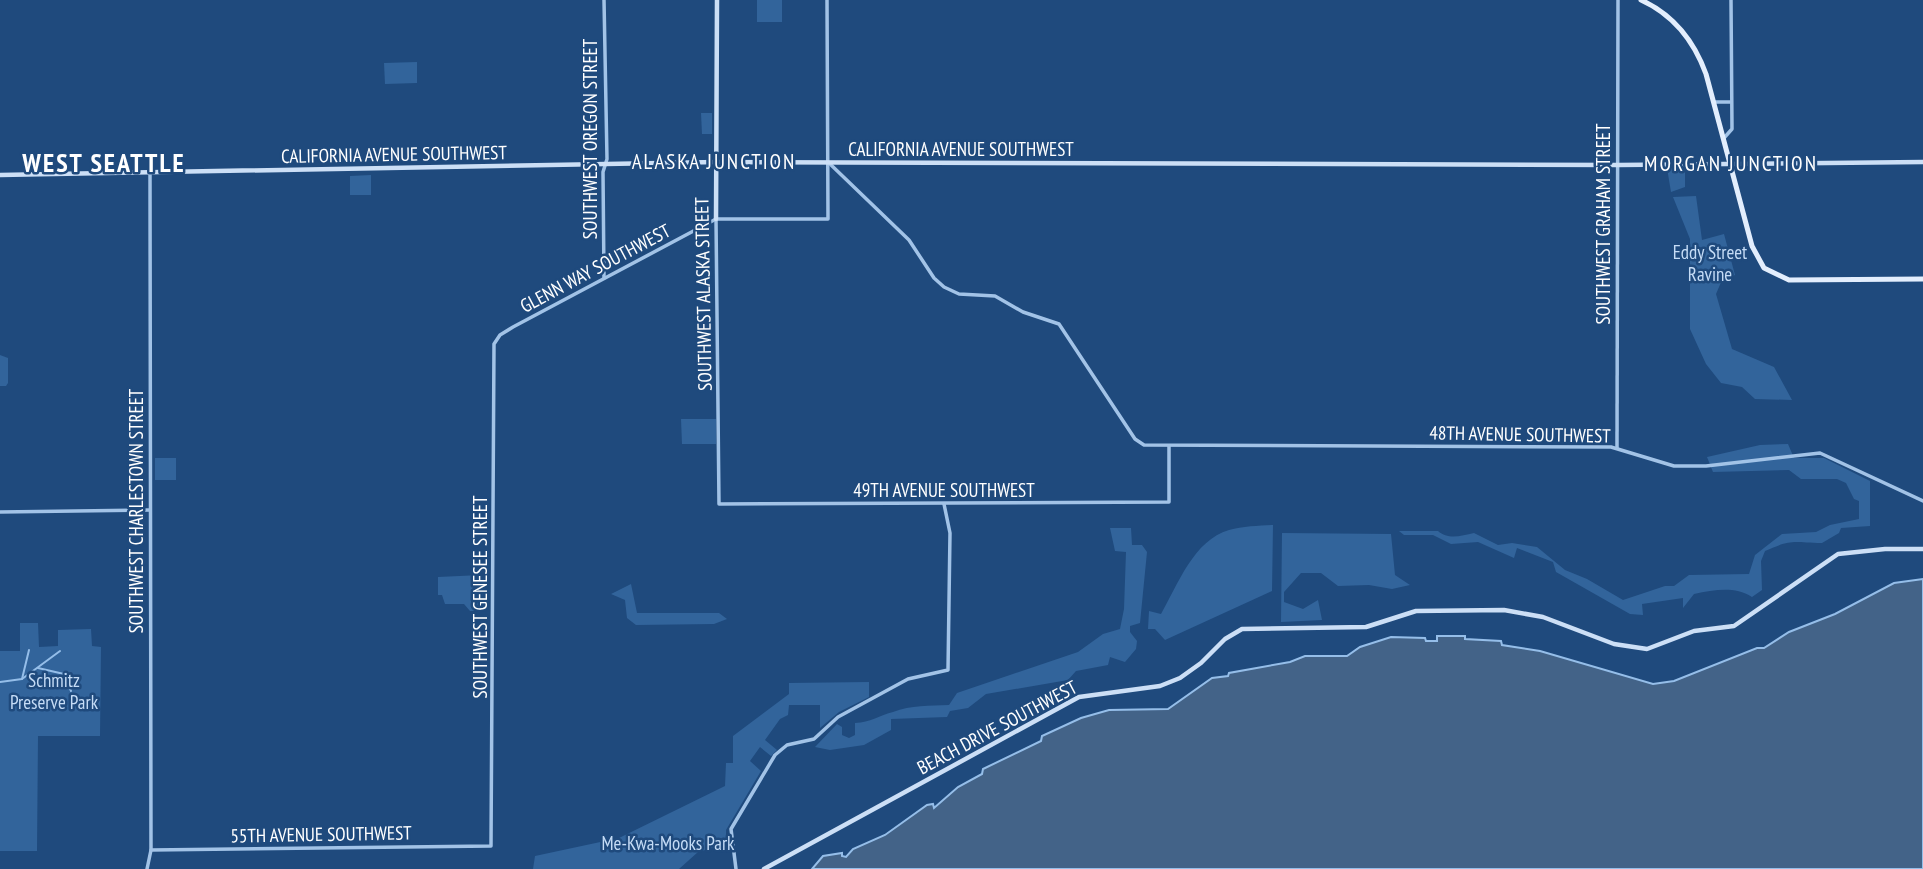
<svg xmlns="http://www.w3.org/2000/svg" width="1923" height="869" font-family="'PT Sans Narrow',sans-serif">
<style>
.green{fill:#32649b}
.water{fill:#436388;stroke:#95bee9;stroke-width:2}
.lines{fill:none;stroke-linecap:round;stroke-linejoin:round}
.stream{stroke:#95bee9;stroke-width:2}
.tertiary{stroke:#a2c3e7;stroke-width:3.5}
.secondary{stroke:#ccdff6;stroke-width:4.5}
.primary{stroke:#e3eefd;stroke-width:5}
.labels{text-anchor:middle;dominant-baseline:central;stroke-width:5;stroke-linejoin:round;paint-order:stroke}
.street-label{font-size:19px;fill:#fff;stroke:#1f4a7d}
.park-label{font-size:19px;fill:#c5dcf6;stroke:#1f4a7d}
.neighbourhood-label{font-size:21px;letter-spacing:2px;fill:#fff;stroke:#1f4a7d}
.district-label{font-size:26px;font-weight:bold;letter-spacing:2px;fill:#fff;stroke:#1f4a7d}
</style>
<rect width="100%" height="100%" fill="#1f4a7d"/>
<g class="green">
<rect x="757" y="0" width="25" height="22"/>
<path d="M417 62V83L385 84 384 63Z"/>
<path d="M701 113H712V134H702Z"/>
<path d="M1667 168H1685V187L1671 192Z"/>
<path d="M371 175V195H350V176Z"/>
<path d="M1696 196 1702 240 1724 234 1735 275 1722 280 1716 294 1732 349 1774 367 1792 400 1755 399 1742 387 1721 383 1706 364 1690 329V239L1673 197Z"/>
<path d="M0 355 8 358V383L6 386H0Z"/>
<path d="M681 419H716V444H682Z"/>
<path d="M1788 444 1794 458H1824L1870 481V526L1841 528 1839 533 1822 543C1793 543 1794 538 1765 551L1761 561 1762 590 1752 597C1734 586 1715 590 1694 594L1683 608V598L1642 604 1643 615 1630 614 1556 572 1553 562 1517 548 1514 558 1478 542 1451 544 1433 535H1404L1399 531H1438C1448 540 1461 536 1474 533L1498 545 1512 543 1537 547 1565 570 1587 579 1623 600 1665 586H1674L1689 575 1749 574 1755 555 1782 534 1816 532 1830 525 1859 519V501L1854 499 1846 483 1837 479H1801L1789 470 1713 472 1707 457 1760 445Z"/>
<rect x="155" y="458" width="21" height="22"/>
<path d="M1273 525 1272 591 1165 640 1155 629H1148L1149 611 1161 614C1178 584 1194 540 1229 530 1243 526 1259 526 1273 525Z"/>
<path d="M1110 528H1131L1132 545H1142L1147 552 1140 623 1130 626V632L1137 641 1136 649 1125 662 1110 657 1108 665 1076 671 1068 680 986 694 968 708 950 711 947 717 891 719V730L864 745 830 750 815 747 837 724 842 727V735L849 738 855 735V723C871 722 878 716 893 712 911 705 930 706 949 705L957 693 1078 652 1103 634 1120 629 1124 609 1126 552 1115 551Z"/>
<path d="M1282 533 1391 534 1395 575 1410 585 1392 589 1369 585 1338 586 1321 573H1301L1284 592V602L1303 609 1318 600 1322 620 1281 622Z"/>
<path d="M481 575 485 611H470L464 604H445L442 595H438V577Z"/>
<path d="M631 584 637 613H719L727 619 714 624 636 625 627 618 625 600 611 594Z"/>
<path d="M20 623H38L39 647 58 646V630L91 629 92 646 101 647 100 736H38L37 851H0V651H20Z"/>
<path d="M869 682V697L839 712 820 728V705H789L788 715 780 719 765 740 777 750 771 756 760 747 750 761 761 771 726 830V844L698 852 679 869H533L535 856 619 838 725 786 726 763H733V736L789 694V683Z"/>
</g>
<path class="water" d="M1923 579V869H812L823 856 842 853V856L846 857 853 849 885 835 927 805 933 804 934 808 958 787 982 774 983 769 1041 741 1042 736 1081 718 1109 710 1168 709 1212 678 1228 676 1229 673 1290 662 1305 656H1347L1360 647 1391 637 1425 638 1426 641H1437V636H1465V639L1501 641 1502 645 1540 651 1653 684 1674 681 1757 648H1764L1789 632 1835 614 1894 583Z"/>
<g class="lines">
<g class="stream">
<path d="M38 668 64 674 71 691"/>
<path d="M22 679 29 650"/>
<path d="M0 682 22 679 60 651"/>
</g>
<g class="tertiary">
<path d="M604 0 607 159 603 172 604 278"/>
<path d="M1715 102H1730"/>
<path d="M1724 138 1732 129 1731 0"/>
<path d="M829 163 909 240 934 278 944 287 959 294 995 296 1023 312 1059 324 1135 439 1144 445 1611 447 1674 466H1706L1820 453 1923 501"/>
<path d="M716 219 719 504 1169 502V446"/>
<path d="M1617 448 1618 0"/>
<path d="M0 512 150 510"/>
<path d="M151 850 491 846 494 344 500 335 513 327 716 219H828L827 0"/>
<path d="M147 869 151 850 150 172"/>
<path d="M736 869 731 829 775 755 787 745 814 739 838 717 908 679 948 670 950 533 944 504"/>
</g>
<g class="secondary">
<path d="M0 175 717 162 1618 165 1923 162"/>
<path d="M716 219 717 0"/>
<path d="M764 869 1079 697 1160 686 1180 678 1201 663 1225 639 1242 629 1366 627 1416 611 1504 610 1543 617 1614 644 1647 649 1694 631 1734 626 1838 554 1885 549H1923"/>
</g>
<path class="primary" d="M1641 0C1674 15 1694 41 1706 74L1752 246 1764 268 1789 280 1923 279"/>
</g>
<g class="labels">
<g class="street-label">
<text transform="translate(590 139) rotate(-90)">SOUTHWEST OREGON STREET</text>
<text x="961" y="149">CALIFORNIA AVENUE SOUTHWEST</text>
<text transform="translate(394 154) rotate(-1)">CALIFORNIA AVENUE SOUTHWEST</text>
<text transform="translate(1603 224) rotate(-90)">SOUTHWEST GRAHAM STREET</text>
<text transform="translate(595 268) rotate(-28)">GLENN WAY SOUTHWEST</text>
<text transform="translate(703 294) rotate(-91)">SOUTHWEST ALASKA STREET</text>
<text transform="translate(1520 434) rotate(1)">48TH AVENUE SOUTHWEST</text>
<text x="944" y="490">49TH AVENUE SOUTHWEST</text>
<text transform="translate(136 511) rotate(-90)">SOUTHWEST CHARLESTOWN STREET</text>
<text transform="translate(480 597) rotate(-90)">SOUTHWEST GENESEE STREET</text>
<text transform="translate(997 727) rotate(-28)">BEACH DRIVE SOUTHWEST</text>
<text transform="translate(321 834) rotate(-1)">55TH AVENUE SOUTHWEST</text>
</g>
<g class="park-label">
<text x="1710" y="252">Eddy Street<tspan x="1710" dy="22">Ravine</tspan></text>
<text x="54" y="680">Schmitz<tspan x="54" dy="22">Preserve Park</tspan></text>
<text x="668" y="843">Me-Kwa-Mooks Park</text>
</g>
<g class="neighbourhood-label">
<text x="714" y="161">ALASKA JUNCTION</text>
<text x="1731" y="163">MORGAN JUNCTION</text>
</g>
<g class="district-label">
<text x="104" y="162">WEST SEATTLE</text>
</g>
</g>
</svg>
